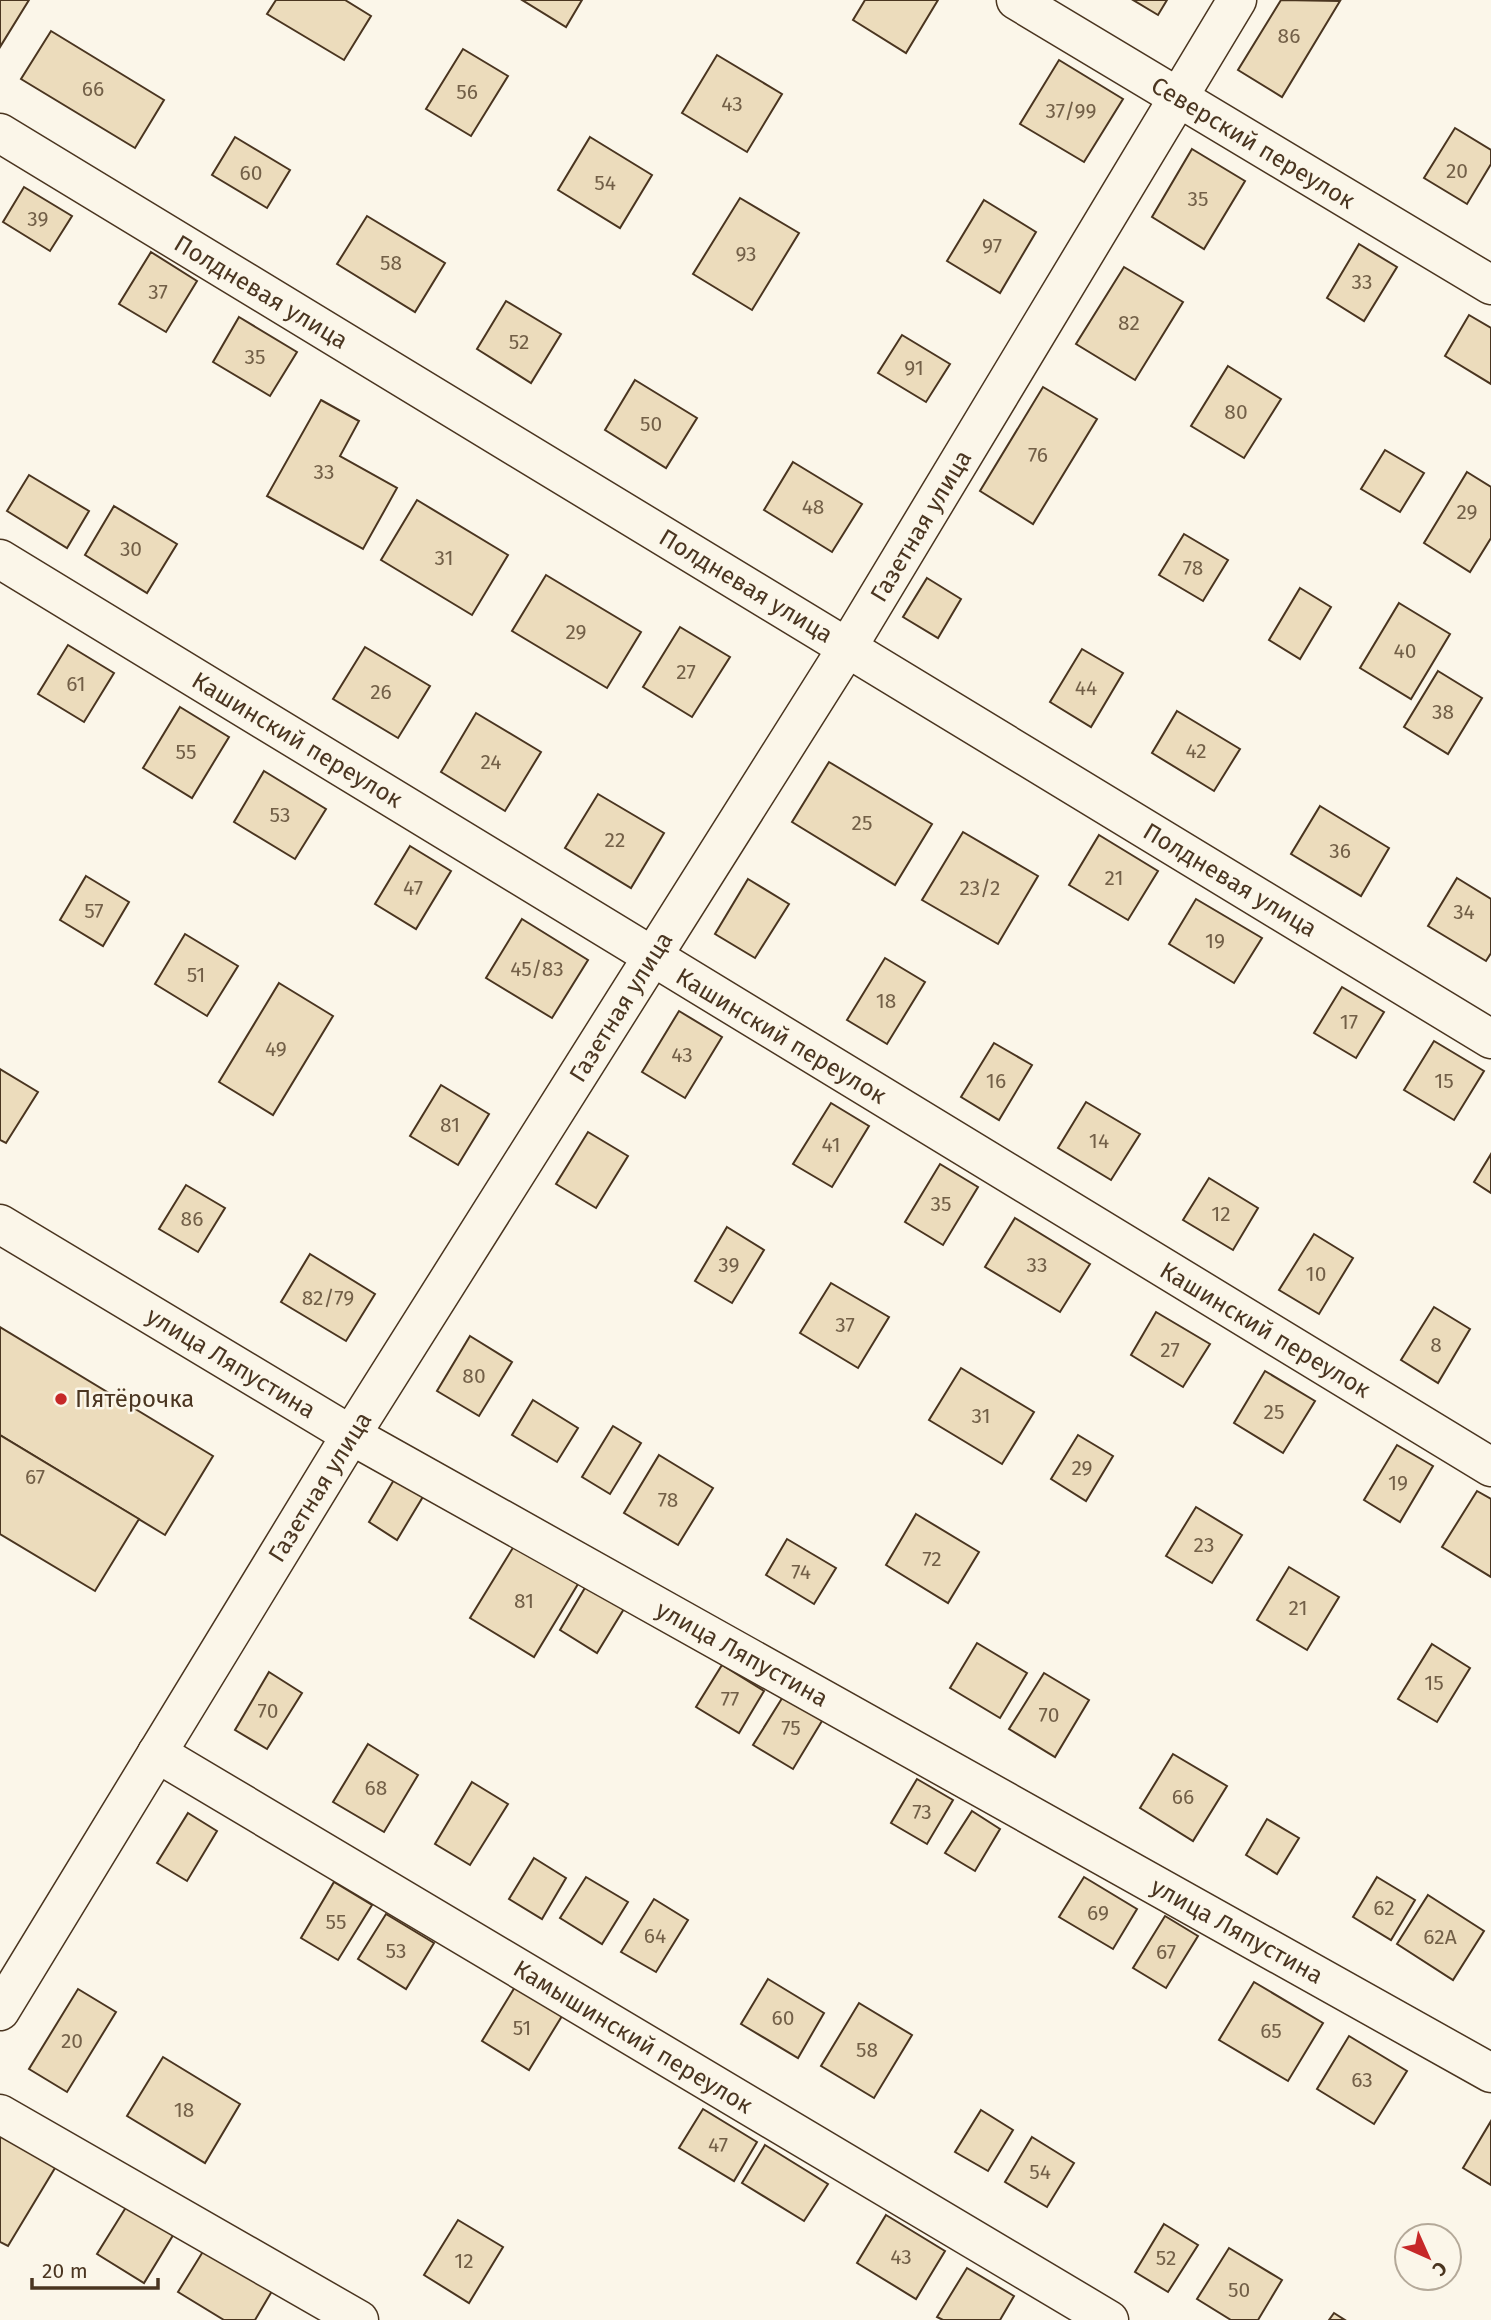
<svg xmlns="http://www.w3.org/2000/svg" width="1491" height="2320" font-family="'Fira Sans',sans-serif">
<style>
.building{fill:#ecdcbc;stroke:#4a3520;stroke-width:2}
.lines{fill:none;stroke-linecap:round;stroke-linejoin:round}
.street-casing{stroke:#4a3520;stroke-width:41}
.street{stroke:#fbf6e9;stroke-width:38}
.poi-dot{fill:#c62828;stroke:#fbf6e9;stroke-width:2.5}
.labels{text-anchor:middle;dominant-baseline:central;stroke-width:5;stroke-linejoin:round;paint-order:stroke}
.number-label{font-size:21px;fill:#725f47}
.street-label{font-size:24px;fill:#4a3520;stroke:#fbf6e9}
.poi-label{font-size:24px;fill:#4a3520;stroke:#fbf6e9;text-anchor:start}
</style>
<rect width="100%" height="100%" fill="#fbf6e9"/>
<g class="building">
<path d="M0 0H29L0 47Z"/>
<path d="M276 0H345L371 16 344 60 267 14Z"/>
<path d="M522 0H582L566 27Z"/>
<path d="M865 0H938L906 53 853 20Z"/>
<path d="M1133 0H1167L1158 15Z"/>
<path d="M1281 0 1340 1 1282 97 1238 70Z"/>
<path d="M51 31 164 100 135 148 21 79Z"/>
<path d="M463 49 508 76 471 136 426 109Z"/>
<path d="M717 55 782 94 747 152 682 113Z"/>
<path d="M1059 60 1123 99 1084 162 1020 124Z"/>
<path d="M1455 128 1491 150V164L1467 204 1424 178Z"/>
<path d="M235 137 290 170 267 208 212 175Z"/>
<path d="M590 137 652 175 620 228 558 190Z"/>
<path d="M1192 149 1245 181 1204 249 1152 217Z"/>
<path d="M24 187 72 216 50 251 3 222Z"/>
<path d="M740 198 799 233 752 310 693 274Z"/>
<path d="M984 200 1036 232 1000 293 947 261Z"/>
<path d="M367 216 445 263 415 312 337 264Z"/>
<path d="M1359 244 1397 267 1364 321 1327 298Z"/>
<path d="M151 252 197 281 166 332 119 304Z"/>
<path d="M1124 267 1183 302 1135 380 1076 344Z"/>
<path d="M506 301 561 334 531 383 477 349Z"/>
<path d="M1469 315 1491 328V384L1445 356Z"/>
<path d="M239 317 297 352 270 396 213 362Z"/>
<path d="M902 335 950 364 926 402 878 373Z"/>
<path d="M1228 366 1281 399 1244 458 1191 426Z"/>
<path d="M635 380 697 418 666 468 605 430Z"/>
<path d="M1043 387 1097 419 1033 524 980 491Z"/>
<path d="M321 400 359 421 340 456 397 488 363 549 267 496Z"/>
<path d="M1385 450 1424 473 1400 512 1361 489Z"/>
<path d="M793 462 862 504 832 552 764 510Z"/>
<path d="M1467 472 1491 487V538L1470 572 1424 543Z"/>
<path d="M29 475 89 511 67 548 7 511Z"/>
<path d="M417 500 508 555 472 615 381 560Z"/>
<path d="M114 506 177 544 147 593 85 555Z"/>
<path d="M1184 534 1228 560 1203 601 1159 575Z"/>
<path d="M546 575 641 632 607 688 512 631Z"/>
<path d="M927 578 961 599 938 638 903 617Z"/>
<path d="M1300 588 1331 607 1300 659 1269 640Z"/>
<path d="M1399 603 1450 634 1411 699 1360 668Z"/>
<path d="M680 627 730 657 692 717 643 687Z"/>
<path d="M68 645 114 673 84 722 38 694Z"/>
<path d="M365 647 430 686 398 738 333 699Z"/>
<path d="M1082 649 1123 673 1091 727 1050 702Z"/>
<path d="M1438 671 1482 698 1448 754 1404 727Z"/>
<path d="M180 707 229 737 192 798 143 768Z"/>
<path d="M1177 711 1240 749 1214 791 1152 753Z"/>
<path d="M476 713 541 752 505 811 441 772Z"/>
<path d="M829 762 932 824 895 885 792 822Z"/>
<path d="M264 771 326 809 295 859 234 822Z"/>
<path d="M598 794 664 833 631 888 565 848Z"/>
<path d="M1320 806 1389 848 1361 896 1291 854Z"/>
<path d="M963 832 1038 876 998 944 922 900Z"/>
<path d="M1099 835 1158 871 1128 920 1069 885Z"/>
<path d="M410 846 451 871 416 929 375 904Z"/>
<path d="M86 876 129 902 103 946 60 920Z"/>
<path d="M1457 878 1491 899V953L1486 961 1428 926Z"/>
<path d="M748 879 789 904 755 958 715 934Z"/>
<path d="M1196 899 1262 938 1234 983 1169 944Z"/>
<path d="M522 919 588 960 552 1018 486 978Z"/>
<path d="M185 934 238 966 207 1016 155 984Z"/>
<path d="M885 958 925 982 887 1044 847 1020Z"/>
<path d="M279 983 333 1016 273 1115 219 1082Z"/>
<path d="M1342 987 1384 1012 1356 1058 1314 1033Z"/>
<path d="M679 1011 722 1037 685 1098 642 1072Z"/>
<path d="M1434 1041 1484 1071 1454 1120 1404 1090Z"/>
<path d="M994 1043 1032 1065 999 1120 961 1097Z"/>
<path d="M0 1069 38 1092 6 1143 0 1140Z"/>
<path d="M441 1085 489 1114 458 1165 410 1136Z"/>
<path d="M1086 1102 1140 1134 1111 1180 1058 1148Z"/>
<path d="M831 1103 869 1126 832 1187 793 1164Z"/>
<path d="M588 1132 628 1156 596 1208 556 1184Z"/>
<path d="M1491 1154V1193L1474 1182Z"/>
<path d="M940 1164 978 1187 943 1245 905 1222Z"/>
<path d="M1209 1178 1258 1208 1233 1250 1183 1220Z"/>
<path d="M186 1185 225 1208 198 1252 159 1229Z"/>
<path d="M1015 1218 1090 1264 1060 1312 985 1267Z"/>
<path d="M727 1227 764 1250 732 1303 695 1281Z"/>
<path d="M1314 1234 1353 1258 1319 1314 1279 1290Z"/>
<path d="M310 1254 375 1294 346 1341 281 1302Z"/>
<path d="M831 1283 889 1317 858 1368 800 1333Z"/>
<path d="M1434 1307 1470 1329 1438 1383 1401 1360Z"/>
<path d="M1156 1312 1210 1344 1183 1387 1131 1355Z"/>
<path d="M0 1327 213 1456 165 1535 0 1435Z"/>
<path d="M470 1336 512 1362 479 1416 437 1391Z"/>
<path d="M961 1368 1034 1412 1002 1464 929 1420Z"/>
<path d="M1265 1371 1315 1401 1283 1453 1234 1423Z"/>
<path d="M533 1400 578 1428 557 1462 512 1435Z"/>
<path d="M613 1426 641 1443 610 1494 582 1477Z"/>
<path d="M0 1435 139 1519 95 1591 0 1534Z"/>
<path d="M1078 1435 1113 1456 1086 1501 1051 1479Z"/>
<path d="M1397 1445 1433 1466 1400 1522 1364 1500Z"/>
<path d="M659 1455 713 1488 678 1545 624 1513Z"/>
<path d="M398 1473 427 1490 397 1540 369 1522Z"/>
<path d="M1477 1491 1491 1499V1577L1442 1547Z"/>
<path d="M1196 1507 1242 1535 1212 1583 1166 1556Z"/>
<path d="M916 1514 979 1552 948 1603 886 1565Z"/>
<path d="M787 1539 836 1568 814 1604 766 1575Z"/>
<path d="M514 1546 578 1584 534 1657 470 1618Z"/>
<path d="M1289 1567 1339 1597 1307 1650 1257 1620Z"/>
<path d="M592 1576 630 1599 597 1653 560 1630Z"/>
<path d="M977 1643 1027 1673 1000 1718 950 1688Z"/>
<path d="M1432 1644 1470 1668 1437 1722 1398 1699Z"/>
<path d="M722 1665 764 1691 739 1733 696 1707Z"/>
<path d="M269 1672 302 1693 267 1749 235 1730Z"/>
<path d="M1044 1673 1089 1700 1055 1757 1009 1729Z"/>
<path d="M789 1687 828 1711 793 1769 753 1745Z"/>
<path d="M368 1744 418 1775 384 1832 333 1802Z"/>
<path d="M1173 1754 1227 1786 1193 1841 1140 1808Z"/>
<path d="M917 1779 953 1800 927 1844 891 1823Z"/>
<path d="M472 1782 508 1804 470 1865 435 1844Z"/>
<path d="M972 1811 1000 1829 975 1871 945 1853Z"/>
<path d="M188 1813 217 1831 187 1881 157 1863Z"/>
<path d="M1267 1819 1299 1838 1277 1874 1246 1855Z"/>
<path d="M534 1858 566 1878 542 1919 509 1899Z"/>
<path d="M586 1877 628 1902 602 1944 560 1918Z"/>
<path d="M1084 1877 1137 1909 1113 1949 1059 1917Z"/>
<path d="M1377 1877 1415 1900 1391 1940 1353 1917Z"/>
<path d="M334 1882 372 1905 338 1960 301 1938Z"/>
<path d="M1428 1895 1484 1931 1453 1980 1397 1944Z"/>
<path d="M654 1899 688 1920 656 1972 621 1952Z"/>
<path d="M386 1914 434 1943 406 1989 358 1959Z"/>
<path d="M1165 1916 1198 1936 1166 1988 1133 1968Z"/>
<path d="M768 1979 824 2013 798 2058 741 2024Z"/>
<path d="M1254 1982 1323 2023 1288 2081 1219 2040Z"/>
<path d="M515 1987 562 2016 529 2070 482 2041Z"/>
<path d="M78 1989 116 2012 67 2092 29 2069Z"/>
<path d="M859 2003 912 2035 874 2098 821 2066Z"/>
<path d="M1349 2036 1407 2071 1374 2124 1317 2089Z"/>
<path d="M163 2057 240 2104 205 2163 127 2116Z"/>
<path d="M703 2109 757 2142 734 2181 679 2148Z"/>
<path d="M981 2110 1013 2130 988 2171 955 2152Z"/>
<path d="M1491 2121V2185L1463 2168Z"/>
<path d="M0 2127 58 2163 8 2246 0 2242Z"/>
<path d="M1032 2137 1074 2163 1047 2207 1005 2182Z"/>
<path d="M765 2145 828 2184 804 2221 742 2183Z"/>
<path d="M128 2204 175 2232 144 2283 97 2254Z"/>
<path d="M886 2215 945 2251 916 2299 857 2263Z"/>
<path d="M458 2220 503 2247 469 2303 424 2275Z"/>
<path d="M1164 2224 1198 2245 1168 2292 1135 2272Z"/>
<path d="M207 2245 275 2286 255 2320H224L178 2292Z"/>
<path d="M1229 2248 1282 2280 1258 2320H1231L1197 2299Z"/>
<path d="M967 2268 1014 2296 1000 2320H943L937 2317Z"/>
<path d="M1334 2313 1345 2320H1329Z"/>
</g>
<g class="lines">
<defs>
<g id="street">
<path d="M1016 0 1491 285"/>
<path d="M0 133 1491 1039"/>
<path d="M0 559 1491 1467"/>
<path d="M0 1224 351 1435 1491 2073"/>
<path d="M157 1753 1109 2320"/>
<path d="M0 2011 351 1435 847 648 1237 0"/>
<path d="M0 2114 359 2320"/>
</g>
</defs>
<use href="#street" class="street-casing"/>
<use href="#street" class="street"/>
</g>
<circle class="poi-dot" cx="61" cy="1399" r="7"/>
<g class="labels">
<g class="number-label">
<text x="1289" y="36">86</text>
<text x="93" y="89">66</text>
<text x="467" y="92">56</text>
<text x="732" y="104">43</text>
<text x="1071" y="111">37/99</text>
<text x="1457" y="171">20</text>
<text x="251" y="173">60</text>
<text x="605" y="183">54</text>
<text x="1198" y="199">35</text>
<text x="38" y="219">39</text>
<text x="992" y="246">97</text>
<text x="746" y="254">93</text>
<text x="391" y="263">58</text>
<text x="1362" y="282">33</text>
<text x="158" y="292">37</text>
<text x="1129" y="323">82</text>
<text x="519" y="342">52</text>
<text x="255" y="357">35</text>
<text x="914" y="368">91</text>
<text x="1236" y="412">80</text>
<text x="651" y="424">50</text>
<text x="1038" y="455">76</text>
<text x="324" y="472">33</text>
<text x="813" y="507">48</text>
<text x="1467" y="512">29</text>
<text x="131" y="549">30</text>
<text x="444" y="558">31</text>
<text x="1193" y="568">78</text>
<text x="576" y="632">29</text>
<text x="1405" y="651">40</text>
<text x="686" y="672">27</text>
<text x="76" y="684">61</text>
<text x="1086" y="688">44</text>
<text x="381" y="692">26</text>
<text x="1443" y="712">38</text>
<text x="1196" y="751">42</text>
<text x="186" y="752">55</text>
<text x="491" y="762">24</text>
<text x="280" y="815">53</text>
<text x="862" y="823">25</text>
<text x="615" y="840">22</text>
<text x="1340" y="851">36</text>
<text x="1114" y="878">21</text>
<text x="413" y="888">47</text>
<text x="980" y="888">23/2</text>
<text x="94" y="911">57</text>
<text x="1464" y="912">34</text>
<text x="1215" y="941">19</text>
<text x="537" y="969">45/83</text>
<text x="196" y="975">51</text>
<text x="886" y="1001">18</text>
<text x="1349" y="1022">17</text>
<text x="276" y="1049">49</text>
<text x="682" y="1055">43</text>
<text x="996" y="1081">16</text>
<text x="1444" y="1081">15</text>
<text x="450" y="1125">81</text>
<text x="1099" y="1141">14</text>
<text x="831" y="1145">41</text>
<text x="941" y="1204">35</text>
<text x="1221" y="1214">12</text>
<text x="192" y="1219">86</text>
<text x="729" y="1265">39</text>
<text x="1037" y="1265">33</text>
<text x="1316" y="1274">10</text>
<text x="328" y="1298">82/79</text>
<text x="845" y="1325">37</text>
<text x="1436" y="1345">8</text>
<text x="1170" y="1350">27</text>
<text x="474" y="1376">80</text>
<text x="1274" y="1412">25</text>
<text x="981" y="1416">31</text>
<text x="1082" y="1468">29</text>
<text x="35" y="1477">67</text>
<text x="1398" y="1483">19</text>
<text x="668" y="1500">78</text>
<text x="1204" y="1545">23</text>
<text x="932" y="1559">72</text>
<text x="801" y="1572">74</text>
<text x="524" y="1601">81</text>
<text x="1298" y="1608">21</text>
<text x="1434" y="1683">15</text>
<text x="730" y="1699">77</text>
<text x="268" y="1711">70</text>
<text x="1049" y="1715">70</text>
<text x="791" y="1728">75</text>
<text x="376" y="1788">68</text>
<text x="1183" y="1797">66</text>
<text x="922" y="1812">73</text>
<text x="1384" y="1908">62</text>
<text x="1098" y="1913">69</text>
<text x="336" y="1922">55</text>
<text x="655" y="1936">64</text>
<text x="1440" y="1937">62А</text>
<text x="396" y="1951">53</text>
<text x="1166" y="1952">67</text>
<text x="783" y="2018">60</text>
<text x="522" y="2028">51</text>
<text x="1271" y="2031">65</text>
<text x="72" y="2041">20</text>
<text x="867" y="2050">58</text>
<text x="1362" y="2080">63</text>
<text x="184" y="2110">18</text>
<text x="718" y="2145">47</text>
<text x="1040" y="2172">54</text>
<text x="901" y="2257">43</text>
<text x="1166" y="2258">52</text>
<text x="464" y="2261">12</text>
<text x="1239" y="2290">50</text>
</g>
<g class="street-label">
<text transform="translate(1253 143) rotate(31)">Северский переулок</text>
<text transform="translate(261 292) rotate(31)">Полдневая улица</text>
<text transform="translate(921 526) rotate(-59)">Газетная улица</text>
<text transform="translate(746 586) rotate(31)">Полдневая улица</text>
<text transform="translate(297 740) rotate(31)">Кашинский переулок</text>
<text transform="translate(1230 880) rotate(31)">Полдневая улица</text>
<text transform="translate(621 1007) rotate(-58)">Газетная улица</text>
<text transform="translate(781 1036) rotate(31)">Кашинский переулок</text>
<text transform="translate(1265 1330) rotate(31)">Кашинский переулок</text>
<text transform="translate(231 1363) rotate(31)">улица Ляпустина</text>
<text transform="translate(320 1487) rotate(-58)">Газетная улица</text>
<text transform="translate(742 1654) rotate(29)">улица Ляпустина</text>
<text transform="translate(1237 1931) rotate(29)">улица Ляпустина</text>
<text transform="translate(633 2037) rotate(31)">Камышинский переулок</text>
</g>
<g class="poi-label">
<text x="75" y="1399">Пятёрочка</text>
</g>
</g>
<g transform="translate(1428 2257) rotate(135)"><circle r="33" fill="#fbf6e9" stroke="#b4a999" stroke-width="2"/>
<path d="M0-5L12 26L0 18L-12 26Z" fill="#c62828"/>
<text y="-10" font-size="19" font-weight="bold" text-anchor="middle" fill="#4a3520">С</text>
</g>
<path d="M32 2278v10h126v-10" fill="none" stroke="#4a3520" stroke-width="3.5"/>
<text x="42" y="2278" font-size="21" fill="#4a3520" stroke="#fbf6e9" stroke-width="5" paint-order="stroke">20 m</text>
</svg>
